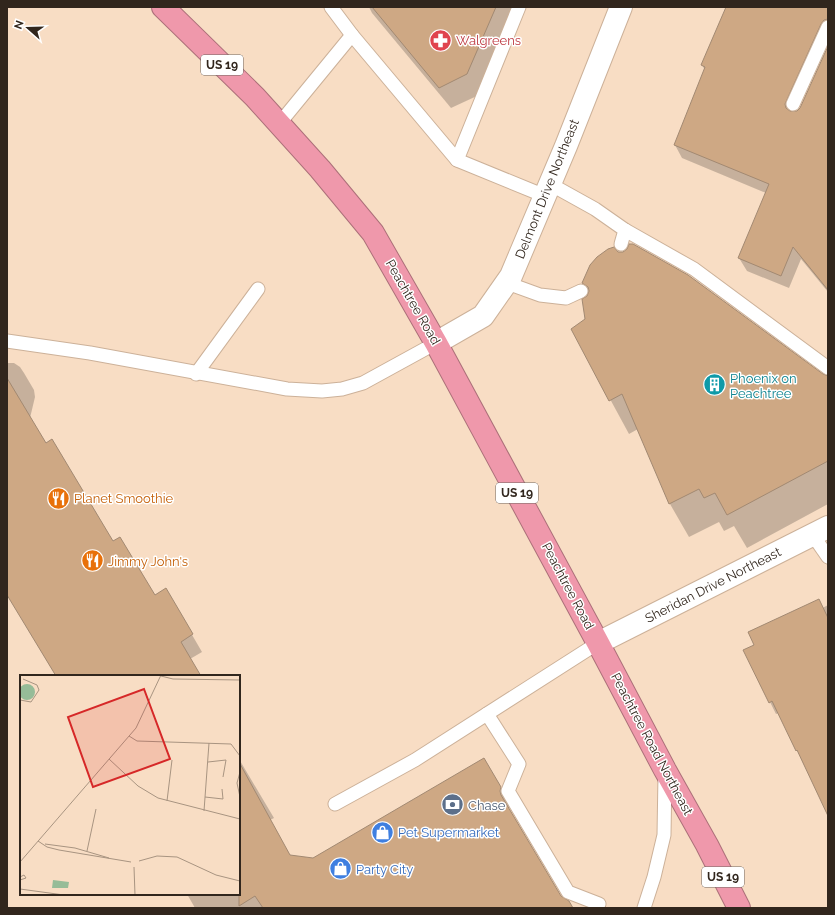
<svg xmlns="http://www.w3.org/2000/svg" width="835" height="915" font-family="Raleway,sans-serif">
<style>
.shadow{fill:#0003}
.building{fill:#cea884;stroke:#a28972}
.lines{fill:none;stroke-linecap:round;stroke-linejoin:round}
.lane-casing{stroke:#ccb199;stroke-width:15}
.street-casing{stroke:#ccb199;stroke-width:24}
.highway-casing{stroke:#ac7079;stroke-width:24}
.lane{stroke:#fff;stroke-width:13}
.street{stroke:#fff;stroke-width:22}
.highway{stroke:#ef98ab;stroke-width:22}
.labels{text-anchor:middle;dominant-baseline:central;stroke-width:3;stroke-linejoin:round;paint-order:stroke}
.shield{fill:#fff;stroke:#6f6761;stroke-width:1}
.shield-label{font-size:12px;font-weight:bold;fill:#31261d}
.health-label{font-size:13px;fill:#be3a42;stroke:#fff;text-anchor:start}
.street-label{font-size:13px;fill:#31261d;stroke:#fff}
.culture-label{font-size:13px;fill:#0d838f;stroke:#fff;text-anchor:start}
.food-label{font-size:13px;fill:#c56008;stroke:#fff;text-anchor:start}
.service-label{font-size:13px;fill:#4e5e75;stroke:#fff;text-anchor:start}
.shop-label{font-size:13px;fill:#366cbe;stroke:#fff;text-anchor:start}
.inset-road{fill:none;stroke:#a89481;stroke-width:1}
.view{fill:#d62828;fill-opacity:0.15;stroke:#d62828;stroke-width:2}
.inset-edge{fill:none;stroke:#31261d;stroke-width:2}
</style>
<rect width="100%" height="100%" fill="#f8ddc4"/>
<g class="shadow">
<path d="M369 7H516L479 95 451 108 372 13Z"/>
<path d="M727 7H824L819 18 825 20 828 25V36L793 113 798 112 801 108 828 49V292L801 259 789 288 747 271 739 258 766 193 682 158 675 145 705 70 702 65Z"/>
<path d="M618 253 823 375 828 377V504L747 548 734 526 724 531 719 522 689 537 670 504 638 429 629 434 572 329 586 319 589 293 583 283Z"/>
<path d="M7 363H14L20 367 24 373 34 390 35 397 30 418 46 444 113 542 154 596 166 590 202 652 190 659 200 676H56L7 593Z"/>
<path d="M828 605V814L779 713 776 714 770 702 755 645Z"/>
<path d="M239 759 274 818 270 820 290 856 313 859 484 760 510 805 509 809 560 897 572 908H195L187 894H239Z"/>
</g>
<g class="building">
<path d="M372 7H496L467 74 439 88Z"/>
<path d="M726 7H828V19L824 20 821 24 785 104 786 108 790 111H797L800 108 828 46V290L793 247 781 276 738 258 769 184 674 145 705 67 701 65Z"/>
<path d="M629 244H633L688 275 823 374 828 376V461L727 515 715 493 704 498 699 489 669 504 622 394 609 401 571 329 585 319 582 299 587 296 589 291 588 287 582 283 590 265 597 257 608 249 614 247 618 252H623L627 249Z"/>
<path d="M7 378 46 443 52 439 113 541 120 537 155 595 166 588 193 634 181 642 201 676H56L7 595Z"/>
<path d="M819 599 828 618V816L797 750 796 751 772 701 769 703 743 650 754 645 748 632Z"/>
<path d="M484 758 501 787 500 791 501 795 561 896 569 901 573 908H263L255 896 239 906V762L290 855 313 858Z"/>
</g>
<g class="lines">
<defs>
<g id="lane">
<path d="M331 7 352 35"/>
<path d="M519 7 457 160 545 196"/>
<path d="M793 104 828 27"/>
<path d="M279 124 352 35 457 160"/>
<path d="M550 184 595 209 625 230 621 244"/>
<path d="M625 230 694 269 828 368"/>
<path d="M507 283 540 295 566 298 581 291"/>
<path d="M7 341 90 353 287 389 322 391 342 389 363 383 436 343"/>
<path d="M196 374 258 289"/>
<path d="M812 534 828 557"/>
<path d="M487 714 519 764 508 791 568 892 599 904"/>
<path d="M335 804 415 760 598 643"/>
<path d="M644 908 654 877 664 835 665 774"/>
</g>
<g id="street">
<path d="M436 343 483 316 511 276 566 146 621 7"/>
<path d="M598 643 828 527"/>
</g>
<path id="highway" d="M163 7 255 97 320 169 373 233 436 343 598 643 665 770 707 845 739 908"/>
</defs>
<use href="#lane" class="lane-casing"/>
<use href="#street" class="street-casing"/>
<use href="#highway" class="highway-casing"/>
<use href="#lane" class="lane"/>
<use href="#street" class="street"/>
<use href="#highway" class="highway"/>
</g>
<defs>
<symbol id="pharmacy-disc" viewBox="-11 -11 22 22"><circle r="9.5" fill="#e0444e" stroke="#fff"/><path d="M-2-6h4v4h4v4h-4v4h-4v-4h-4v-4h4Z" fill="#fff"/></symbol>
<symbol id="building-disc" viewBox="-11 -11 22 22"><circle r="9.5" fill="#0f9aa8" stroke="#fff"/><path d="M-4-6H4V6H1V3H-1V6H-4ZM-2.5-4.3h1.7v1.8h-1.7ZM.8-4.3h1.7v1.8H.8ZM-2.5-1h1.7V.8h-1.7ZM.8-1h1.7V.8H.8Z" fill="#fff"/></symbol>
<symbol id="restaurant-disc" viewBox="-11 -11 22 22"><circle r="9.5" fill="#e8710a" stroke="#fff"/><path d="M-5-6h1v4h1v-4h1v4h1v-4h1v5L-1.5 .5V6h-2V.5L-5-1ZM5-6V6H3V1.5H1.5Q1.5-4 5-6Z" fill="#fff"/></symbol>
<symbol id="bank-disc" viewBox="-11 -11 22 22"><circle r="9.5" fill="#5c6f8a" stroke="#fff"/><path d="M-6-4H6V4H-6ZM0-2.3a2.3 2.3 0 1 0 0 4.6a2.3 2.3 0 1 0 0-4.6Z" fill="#fff"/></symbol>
<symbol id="shop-disc" viewBox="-11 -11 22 22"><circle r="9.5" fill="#3f7fe0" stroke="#fff"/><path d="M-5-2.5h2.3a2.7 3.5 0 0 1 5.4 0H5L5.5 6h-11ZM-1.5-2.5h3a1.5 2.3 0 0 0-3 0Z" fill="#fff"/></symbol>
</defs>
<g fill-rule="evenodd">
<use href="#pharmacy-disc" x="428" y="28" width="25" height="25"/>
<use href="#building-disc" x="702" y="372" width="25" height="25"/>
<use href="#restaurant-disc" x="46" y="486" width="25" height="25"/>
<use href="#restaurant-disc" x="80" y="548" width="25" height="25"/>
<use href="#bank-disc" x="440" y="792" width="25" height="25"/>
<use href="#shop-disc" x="370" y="820" width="25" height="25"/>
<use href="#shop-disc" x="328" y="856" width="25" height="25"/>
</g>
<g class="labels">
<g class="shield">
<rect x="201" y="55" width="42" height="20" rx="3"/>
<rect x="496" y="483" width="42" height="20" rx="3"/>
<rect x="702" y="867" width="42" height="20" rx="3"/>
</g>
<g class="shield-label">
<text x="222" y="65">US 19</text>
<text x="517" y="493">US 19</text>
<text x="723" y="877">US 19</text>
</g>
<g class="health-label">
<text x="456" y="40">Walgreens</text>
</g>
<g class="street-label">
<text transform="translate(547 189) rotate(-68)">Delmont Drive Northeast</text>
<text transform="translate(413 302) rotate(60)">Peachtree Road</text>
<text transform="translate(713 585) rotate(-27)">Sheridan Drive Northeast</text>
<text transform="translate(568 586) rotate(62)">Peachtree Road</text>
<text transform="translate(652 744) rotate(62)">Peachtree Road Northeast</text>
</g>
<g class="culture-label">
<text x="730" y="378">Phoenix on<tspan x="730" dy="15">Peachtree</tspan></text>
</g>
<g class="food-label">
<text x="74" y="498">Planet Smoothie</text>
<text x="108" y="561">Jimmy John's</text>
</g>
<g class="service-label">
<text x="468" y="805">Chase</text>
</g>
<g class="shop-label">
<text x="398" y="832">Pet Supermarket</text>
<text x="356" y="869">Party City</text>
</g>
</g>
<g transform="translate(20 675)">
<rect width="220" height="220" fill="#f8ddc4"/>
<path d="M-1 17a8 8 0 1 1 16 0a8 8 0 1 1-16 0ZM33 205 49 207 48 213H32Z" fill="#96bc98"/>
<path class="inset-road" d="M141 1 153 4 220 5M0 25 11 27 19 15 17 10 3 4M109 61 117 66 211 69 220 81M89 84 118 111 138 123 220 144M188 87 206 85 203 102M220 97 217 108 220 122M185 122 203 124 202 114M147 126 152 85M184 136 189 68M18 166 27 172 39 175 111 187M25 169 55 173 89 183M67 176 76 134M119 186 137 181 157 182 196 200 220 206M0 187 116 53 141 0M114 192 115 220M0 202 4 200 6 203 0 205M0 214 44 220"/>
<path class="view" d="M124 14 150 84 73 112 48 42Z"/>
<rect width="220" height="220" class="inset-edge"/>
</g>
<rect width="835" height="915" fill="none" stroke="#31261d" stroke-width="16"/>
<g transform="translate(28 28) rotate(290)" stroke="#ffffff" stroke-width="3" paint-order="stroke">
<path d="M0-3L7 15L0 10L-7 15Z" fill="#31261d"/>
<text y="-6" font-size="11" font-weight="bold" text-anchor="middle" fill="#31261d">N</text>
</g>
</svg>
